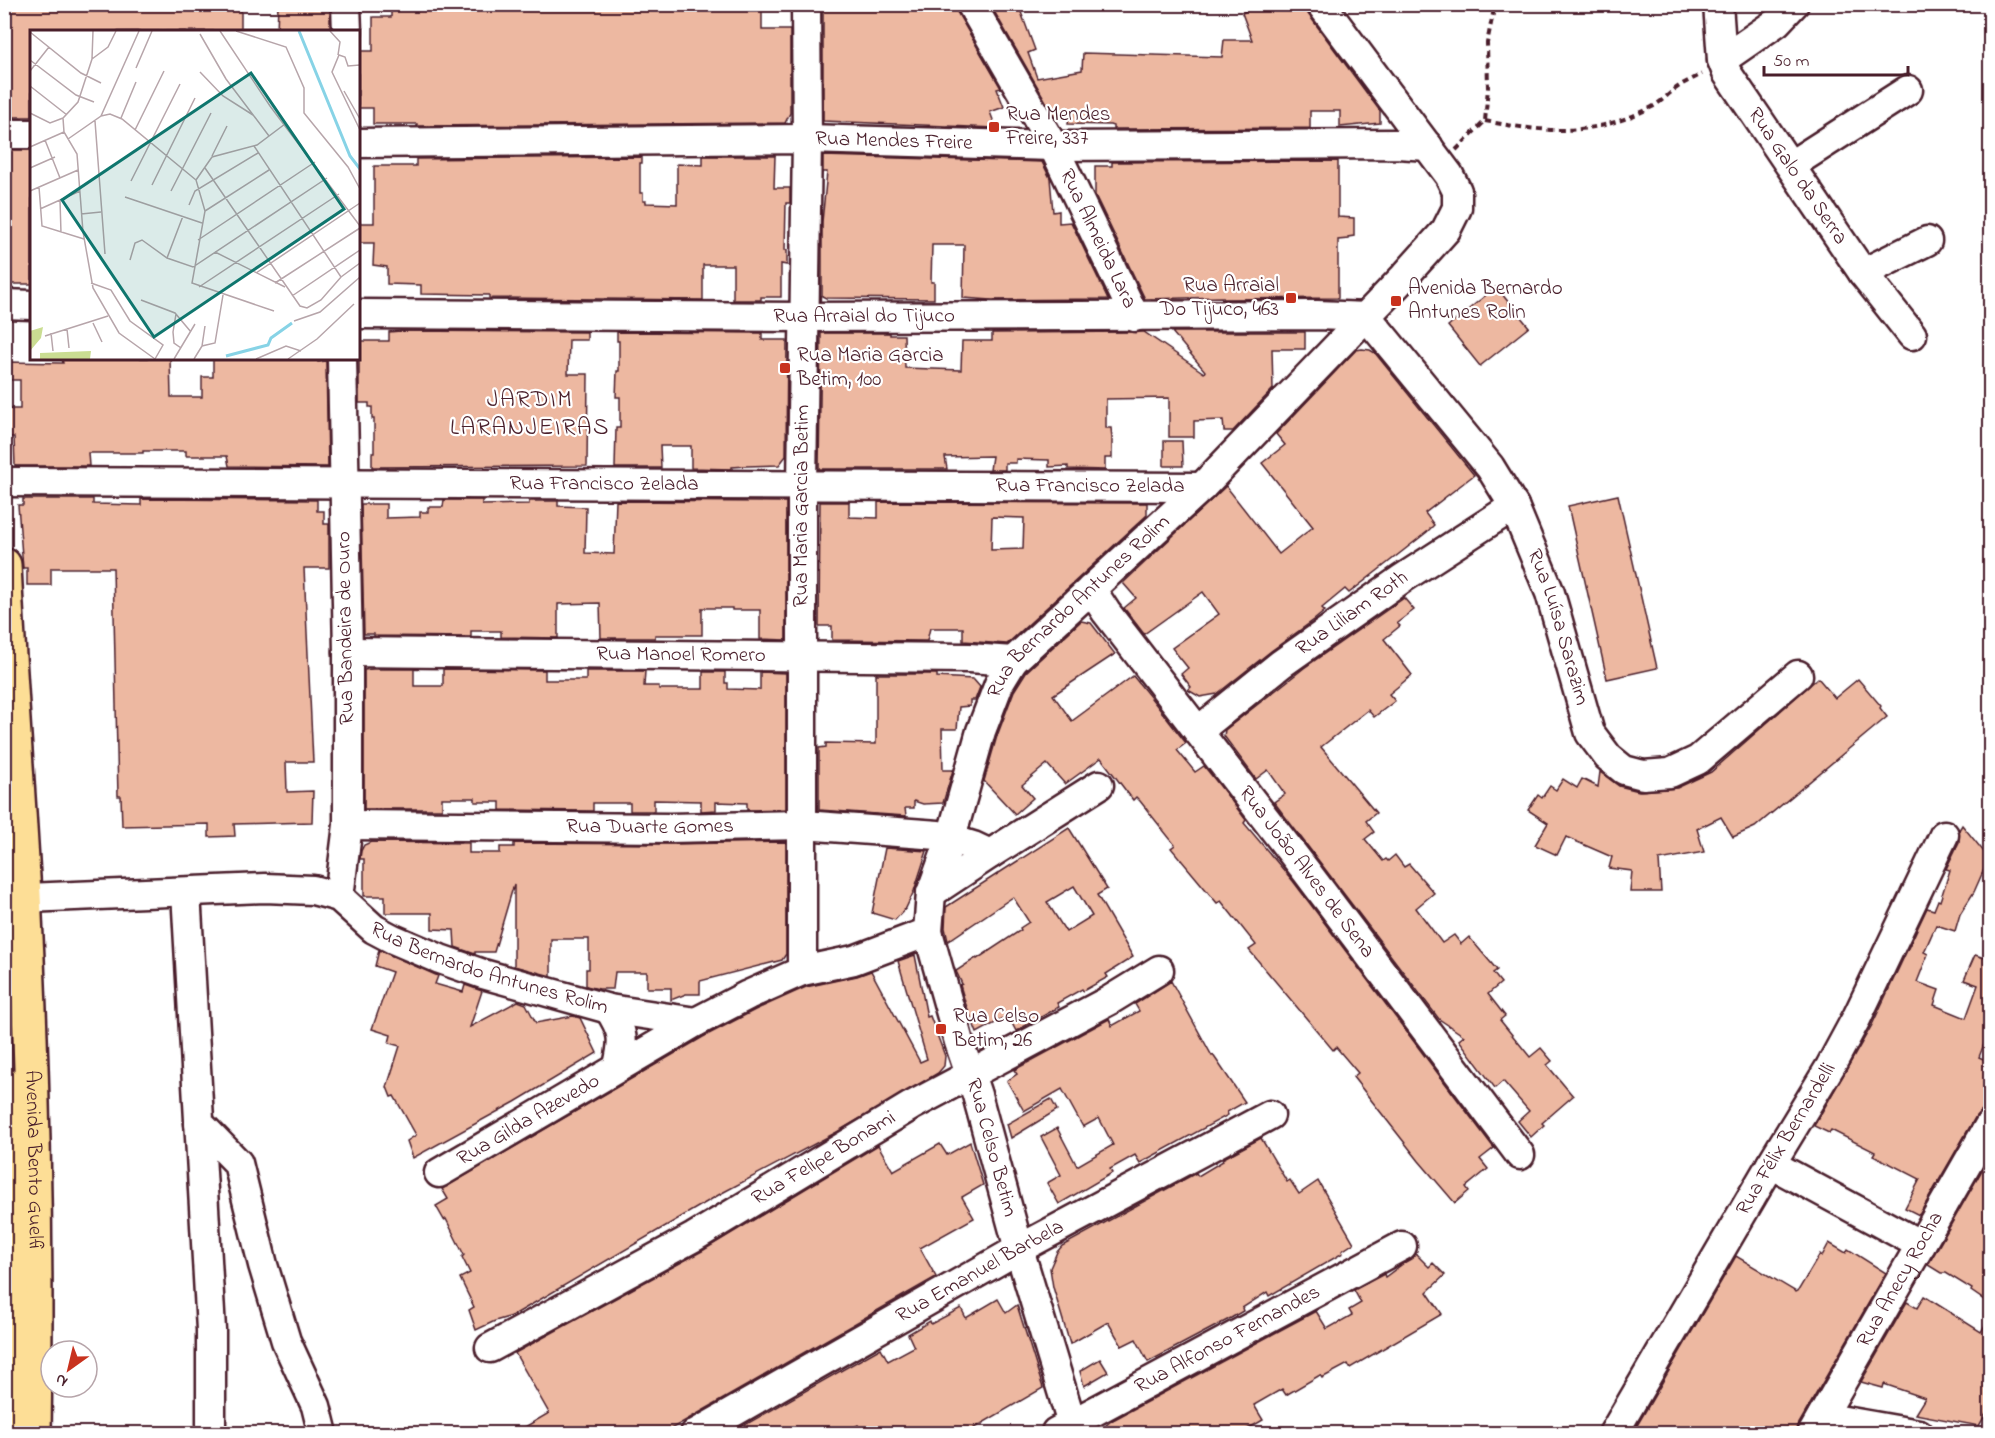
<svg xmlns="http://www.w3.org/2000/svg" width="1995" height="1438" font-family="'Indie Flower',sans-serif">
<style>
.building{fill:#edb8a1;stroke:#4a1f2b;stroke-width:1.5;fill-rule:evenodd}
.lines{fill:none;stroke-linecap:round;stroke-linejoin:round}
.minor-casing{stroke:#4a1f2b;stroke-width:33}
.major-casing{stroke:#4a1f2b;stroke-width:38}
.path{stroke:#4a1f2b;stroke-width:4;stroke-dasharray:6 4.5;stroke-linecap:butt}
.minor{stroke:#fff;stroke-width:28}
.major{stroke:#fdde96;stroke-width:33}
.poi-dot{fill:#c8321e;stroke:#fff;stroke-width:2}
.labels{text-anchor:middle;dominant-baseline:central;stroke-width:4.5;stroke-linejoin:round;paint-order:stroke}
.poi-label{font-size:21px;fill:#4a1f2b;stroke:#fff;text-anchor:start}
.street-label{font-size:21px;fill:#4a1f2b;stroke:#fff}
.quarter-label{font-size:24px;letter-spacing:1.5px;fill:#4a1f2b;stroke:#fff}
.inset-river{fill:none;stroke:#87d3e6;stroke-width:3}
.inset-road{fill:none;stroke:#b7a5aa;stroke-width:1.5}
.view{fill:#0f766e;fill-opacity:0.15;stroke:#0f766e;stroke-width:3}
.inset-edge{fill:none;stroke:#4a1f2b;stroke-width:3}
</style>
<rect width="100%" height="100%" fill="#fff"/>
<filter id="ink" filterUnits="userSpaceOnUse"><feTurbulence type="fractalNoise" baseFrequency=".0167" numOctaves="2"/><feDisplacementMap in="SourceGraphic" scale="12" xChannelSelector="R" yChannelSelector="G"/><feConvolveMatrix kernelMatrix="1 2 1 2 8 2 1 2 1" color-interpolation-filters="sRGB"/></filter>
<g filter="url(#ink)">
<g class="building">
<path d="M11 4H241V31L32 32V117H4V55H10Z"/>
<path d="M278 4H330V32H277Z"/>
<path d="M391 4H762V30H790V113L785 123 417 126V124H373V108H358V51H373V17H391Z"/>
<path d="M823 4H955L957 12 1001 88 997 89 1004 107 990 112 996 128 823 121Z"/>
<path d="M990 4H1018L1035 50 1028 53 1037 78 1082 70 1083 53 1222 57 1224 40H1252L1242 13 1246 11 1243 4H1305L1308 14 1380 111V123L1340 127V111H1310V128L1113 129V126L1110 125 1068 124 1069 117 1056 119Z"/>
<path d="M4 150H32V284H9L4 279Z"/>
<path d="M703 156H775L774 188H790V203H786L785 250H787V265L781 264V297H761V300H733V265H703V300L489 298V295L421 294V285L387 284V267L373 265 374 243H359V223H374V166H416V159L642 157V163H640V193H643V201H646V203L677 204V164L703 165Z"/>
<path d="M823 156 1042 162 1050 178 1053 212 1059 211V223L1071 222 1108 299 992 300 963 298 964 245H932L931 282H934V299L826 298 822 296V222L827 172H823Z"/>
<path d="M1338 161V217L1354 218V236L1348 237V239L1338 240V298L1223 299V297L1145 299 1095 195V166H1112V162Z"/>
<path d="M1496 287 1529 327 1480 366 1448 326Z"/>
<path d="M400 331 587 332V340H569L568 374H588L587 466 372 467V453H374V419H372V407H369V403H359V341H389V332Z"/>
<path d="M617 332 762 333V340H787L786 456 779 465 747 466 732 467V469L691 468V446H660L661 468H615L616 428H620V397H616L617 371H619V341H617Z"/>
<path d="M1130 332H1144L1204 373 1205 371 1172 332H1305V349H1272L1273 389 1233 431H1224L1223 420 1194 421V437H1169V398L1106 399V428H1111L1112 438V458H1105V470L1068 469V466L1049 467V460L1016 459V463H1005V470H990L992 456 945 457 947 469H819L821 333H890V335H904L905 368 961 370 962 341H992V333Z"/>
<path d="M1362 349 1370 350 1375 353 1474 475 1425 513 1434 525 1427 532 1349 593 1345 589 1322 608 1325 611 1314 620 1271 651 1217 694 1200 697 1188 690 1191 687 1181 674 1188 668 1172 648 1219 614 1203 592 1144 634 1124 608 1136 598 1123 583 1226 486 1279 554 1313 527 1262 463 1285 445 1276 434 1356 350Z"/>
<path d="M62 358H170L171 397H202V377H213V358H318V362L326 361 328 467 229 466 227 456H186V451H143V453H88L89 466H15L14 437H9L7 409H20V380H7L6 362 63 363Z"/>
<path d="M1164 441H1182L1183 466H1164Z"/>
<path d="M1618 495 1657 668 1607 679 1568 506Z"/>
<path d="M23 499H93V504L141 505V499L317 500V511H324V524H329V568H304L313 762H286L287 792 313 791 312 822 234 824 235 836 209 837V824L122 826 121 796H118L113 568H51V585H27V568H23L18 505H23Z"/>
<path d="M444 500H482V505L529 504V501H558V506L586 507 585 553 614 554 616 501 786 502V640L760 639V610H732V608H702V635H655V638H601L600 603 558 604V638L501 637V631H471V637L374 636V634H364L361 504H386V518L420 517V512H428V507H443Z"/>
<path d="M820 502H849V517L878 518V502L1147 503V515L1007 644 963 641V628H930L927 641 832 640V626H819ZM992 517 1024 518 1023 549 991 550Z"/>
<path d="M1404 598 1414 610 1397 623 1400 626 1384 639 1412 675 1389 694 1395 701 1374 717 1368 710 1321 747 1376 813 1366 821 1374 832 1365 839 1383 861 1386 859 1388 861 1395 855 1404 867 1409 864 1434 893 1416 908 1442 943 1454 935 1461 944 1469 937 1497 970 1493 973 1501 983 1488 994 1505 1016 1500 1020 1530 1057 1541 1048 1552 1061 1547 1065 1573 1096 1542 1123 1544 1125 1531 1137 1518 1121 1529 1111 1503 1081 1495 1088 1459 1040 1464 1036 1439 1019 1274 802 1285 794 1268 770 1256 779 1224 736 1225 730 1304 668Z"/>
<path d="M1081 621 1091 623 1115 654 1053 695 1072 721 1133 676 1151 698 1186 743 1177 750 1195 772 1204 766 1220 786 1246 820 1244 823 1293 881 1494 1148 1480 1159 1488 1169 1466 1187 1469 1191 1455 1203 1419 1161 1353 1077 1358 1073 1336 1047 1333 1050 1249 950 1256 945 1221 901 1217 903 1171 848 1175 845 1140 801 1136 797 1133 800 1101 758 1065 784 1047 764 1022 785 1033 798 1015 814 984 781 997 736 1014 691 1026 672Z"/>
<path d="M373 669H414V686H443V669L545 670V680H586V671H645L644 686H659V689H703V672H725V683H728V689L760 690V672L786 673V809L747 810V803L716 802V810L701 811V801L654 800V811H630V803H593V811L500 810V802H475V798H442V809H364V670Z"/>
<path d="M876 674H937V677L973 679 980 687 975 700H970V706L959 707 957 729H942L943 770H953L943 803 923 804 914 801V808H905L906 816 819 810V748L826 747V743L876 744Z"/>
<path d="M1818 678 1835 698 1858 679 1881 706 1880 708 1887 717 1755 827 1733 837 1721 817 1697 829 1704 852 1659 860 1661 892H1630L1632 871 1609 868 1612 857 1566 837 1557 855 1535 845 1548 823 1528 810 1538 795 1542 798 1550 786 1556 790 1563 779 1577 788 1582 779 1598 787 1600 772 1619 786 1639 791 1677 788 1711 772Z"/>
<path d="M1962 825 1989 858 1974 892 1960 914 1955 931 1936 925 1924 952 1928 954 1917 982 1939 990 1934 1005 1966 1018 1978 985 1964 980 1975 955 1988 959 1990 956V1029L1979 1057 1990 1062V1095L1983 1109 1976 1116 1919 1215 1905 1208 1920 1179 1873 1155 1875 1152 1831 1130 1829 1133 1814 1126 1872 1025 1927 908 1934 910 1938 900 1940 901 1950 870 1946 869 1959 842V830Z"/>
<path d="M1069 828 1107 889 1097 895 1133 957 1106 974 1108 977 1083 991 1082 989 1057 1003 1059 1007 1016 1031 1008 1016 977 1033 965 1002 960 985 962 984 956 971 976 958 977 959 1021 930 1020 928 1029 922 1013 897 948 941 945 928 946 907ZM1074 886 1092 916 1066 932 1047 902Z"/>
<path d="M371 842 469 843V853H500V847H514V843L670 844 786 842V954L782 960 700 981V994H686L671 1000V988H647V972H615L613 989H599L586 986V969H589V939H551V976L514 966V884L494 952H475V954L455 947 454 930 432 929V913H385V896H364V859H360L361 851 364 845Z"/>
<path d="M885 848 927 851 914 891 906 908 895 920 872 913Z"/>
<path d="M379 950 438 976 435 984 463 992 465 985 482 991 470 1027 518 1001 526 1004 536 1023 573 1016 580 1018 597 1053 515 1102 413 1158 407 1141 416 1135 394 1096 391 1097 387 1087 400 1046 389 1043 391 1035 372 1029 392 972 375 966Z"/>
<path d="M915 955 927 1017 930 1016 945 1056 944 1066 938 1073 837 1132 722 1193 512 1316 495 1321 476 1330 469 1310 474 1307 460 1278 470 1273 462 1257 464 1255 446 1219 444 1220 436 1206 448 1199 442 1189 703 1037 755 1010 806 987 857 976 871 971 920 1062 927 1059 898 961Z"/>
<path d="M1171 981 1212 1056 1213 1055 1245 1102 1227 1112 1228 1115 1140 1163 1135 1155 1110 1169 1112 1173 1059 1204 1047 1183 1061 1175 1041 1137 1057 1128 1077 1166 1113 1145 1099 1118 1083 1127 1062 1089 1024 1111 1007 1081 1017 1074 1014 1070 1109 1019 1112 1026 1139 1011 1135 1004Z"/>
<path d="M1051 1099 1057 1110 1011 1138 1007 1124Z"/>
<path d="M1261 1138 1287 1182 1290 1180 1299 1194 1318 1181 1354 1243 1342 1251 1343 1253 1269 1296 1267 1292 1242 1308 1243 1311 1231 1318 1148 1362 1136 1339 1122 1346 1108 1322 1070 1344 1053 1287 1050 1268 1057 1252 1062 1246 1196 1173 1198 1176 1223 1161 1222 1159Z"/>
<path d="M970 1142 983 1185 962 1197 974 1218 920 1248 936 1277 662 1434H513L549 1413 515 1353 702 1251 878 1145 893 1171 940 1144 947 1155Z"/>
<path d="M1985 1165 1990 1168V1304L1971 1291 1972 1289 1946 1273H1941L1928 1265Z"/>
<path d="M1829 1243 1846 1253 1848 1249 1886 1273 1793 1434H1632L1736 1256 1796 1292 1798 1291 1820 1254 1822 1256Z"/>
<path d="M1416 1254 1429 1267 1433 1263 1445 1275 1427 1292 1442 1314 1350 1368 1348 1364 1322 1378 1320 1375 1286 1395 1282 1389 1254 1405 1263 1420 1239 1434H1096L1111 1421 1316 1311 1327 1329 1352 1315 1349 1310 1361 1303 1354 1290 1384 1274 1385 1277Z"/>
<path d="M1924 1296 1981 1332 1990 1316V1407L1979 1426 1915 1414 1925 1398 1884 1384 1883 1388 1861 1382 1907 1302 1917 1308Z"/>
<path d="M998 1299 1006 1313 1017 1305 1043 1388 974 1428 977 1434H863L858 1425 841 1434H729L881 1348 888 1361 914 1347 908 1334 930 1321 931 1324 961 1308 966 1318Z"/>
<path d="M1100 1359 1108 1372 1084 1386 1080 1371Z"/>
</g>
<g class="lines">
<defs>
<g id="minor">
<path d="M346 4 347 32"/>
<path id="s1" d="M971 4 1053 146 1135 317"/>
<path id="s2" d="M1718 4 1722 60 1727 73 1863 273 1912 335"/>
<path d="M1722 60 1777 22 1794 4"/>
<path d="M4 134H32"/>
<path id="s3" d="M358 143 807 139 1053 146 1397 144 1428 146"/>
<path d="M1791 165 1908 90"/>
<path d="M1863 273 1927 241"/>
<path d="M4 304 32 305"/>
<path id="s4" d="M358 314 805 317 1317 315 1367 317 1490 467 1514 506 1550 593 1590 733 1608 757 1624 770 1643 775 1670 773 1698 760 1798 675"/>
<path id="s5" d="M4 482 1202 487"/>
<path id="s6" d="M1091 589 1106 612 1306 871 1520 1155"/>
<path id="s7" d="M348 652 969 658 1013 661"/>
<path id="s8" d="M1198 731 1281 664 1403 578 1514 506"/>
<path id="s9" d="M348 825 670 828 803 825 938 835 973 846 990 854 1099 785"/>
<path d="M186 892 211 1330V1434"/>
<path d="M931 893 990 854"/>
<path d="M339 897 348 825V652L342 358"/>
<path id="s10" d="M4 899 265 888 313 890 339 897 374 929 393 939 440 959 483 974 609 1009 696 1022 748 995 802 971 854 960 928 932 931 893 951 838 981 731 999 684 1013 661 1202 487 1402 279 1446 230 1457 208V191L1449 175 1321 4"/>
<path id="s11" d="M928 932 959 1042 977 1095 1019 1249 1075 1434"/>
<path id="s12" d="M802 971V485L807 139 806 4"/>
<path d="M609 1009C624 1032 624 1040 618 1066"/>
<path d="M199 1123 238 1163 263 1265 286 1341 316 1406 323 1434"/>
<path d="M1771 1164 1921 1245"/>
<path id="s13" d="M439 1173 696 1022"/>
<path id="s14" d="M490 1348 694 1237 911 1106 1110 1000 1159 970"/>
<path d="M1822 1417 1919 1434"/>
<path id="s15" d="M1056 1432 1402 1246"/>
<path id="s16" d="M695 1434 1019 1249 1270 1115"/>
<path id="s17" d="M1613 1434 1771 1164 1830 1067 1857 1017 1944 835"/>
<path id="s18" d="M1812 1434 1990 1124"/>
</g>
<g id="major">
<path id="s19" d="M4 565C9 675 18 785 24 895 33 1074 37 1254 34 1434"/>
<path d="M4 1085C10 1201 11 1317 9 1434"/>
</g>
</defs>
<use href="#minor" class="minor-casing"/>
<use href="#major" class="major-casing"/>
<g class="path">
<path d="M1485 121C1548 133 1593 137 1652 107 1660 103 1667 95 1674 90 1682 83 1693 79 1702 74"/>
<path d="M1456 150 1485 121 1488 88 1487 43 1495 4"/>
</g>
<use href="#minor" class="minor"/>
<use href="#major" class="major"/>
</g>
</g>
<g class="poi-dot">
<rect x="988" y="121" width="12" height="12" rx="3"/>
<rect x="1285" y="292" width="12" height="12" rx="3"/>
<rect x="1390" y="295" width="12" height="12" rx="3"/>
<rect x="779" y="362" width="12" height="12" rx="3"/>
<rect x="935" y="1023" width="12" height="12" rx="3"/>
</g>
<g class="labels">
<g class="poi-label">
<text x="1006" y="115">Rua Mendes<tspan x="1006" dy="24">Freire, 337</tspan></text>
<text x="1279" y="286" text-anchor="end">Rua Arraial<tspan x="1279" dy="24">Do Tijuco, 463</tspan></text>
<text x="1408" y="289">Avenida Bernardo<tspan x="1408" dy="24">Antunes Rolin</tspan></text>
<text x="797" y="356">Rua Maria Garcia<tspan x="797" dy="24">Betim, 100</tspan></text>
<text x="953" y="1017">Rua Celso<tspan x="953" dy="24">Betim, 26</tspan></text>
</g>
<g class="street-label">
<text stroke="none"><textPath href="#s3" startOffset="536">Rua Mendes Freire</textPath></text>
<text stroke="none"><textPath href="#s2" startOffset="195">Rua Galo da Serra</textPath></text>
<text stroke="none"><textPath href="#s1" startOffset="267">Rua Almeida Lara</textPath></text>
<text stroke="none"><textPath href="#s4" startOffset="506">Rua Arraial do Tijuco</textPath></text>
<text stroke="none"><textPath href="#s5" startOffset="600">Rua Francisco Zelada</textPath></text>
<text stroke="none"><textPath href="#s5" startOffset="1086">Rua Francisco Zelada</textPath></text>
<text stroke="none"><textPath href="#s12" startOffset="465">Rua Maria Garcia Betim</textPath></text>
<text stroke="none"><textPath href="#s10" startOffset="1341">Rua Bernardo Antunes Rolim</textPath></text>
<text stroke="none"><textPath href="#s8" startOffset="194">Rua Liliam Roth</textPath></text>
<text transform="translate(346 628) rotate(-91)">Rua Bandeira de Ouro</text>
<text stroke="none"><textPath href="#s4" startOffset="1378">Rua Luísa Sarazim</textPath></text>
<text stroke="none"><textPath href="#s7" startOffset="333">Rua Manoel Romero</textPath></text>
<text stroke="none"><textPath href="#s9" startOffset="302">Rua Duarte Gomes</textPath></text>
<text stroke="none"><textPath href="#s6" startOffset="356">Rua João Alves de Sena</textPath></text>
<text stroke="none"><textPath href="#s10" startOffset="506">Rua Bernardo Antunes Rolim</textPath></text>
<text stroke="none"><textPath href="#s13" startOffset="104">Rua Gilda Azevedo</textPath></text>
<text stroke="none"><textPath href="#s17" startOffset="342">Rua Félix Bernardelli</textPath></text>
<text stroke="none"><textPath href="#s11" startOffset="225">Rua Celso Betim</textPath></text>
<text stroke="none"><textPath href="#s14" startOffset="384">Rua Felipe Bonami</textPath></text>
<text stroke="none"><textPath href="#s19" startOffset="597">Avenida Bento Guelfi</textPath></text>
<text stroke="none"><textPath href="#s16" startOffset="328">Rua Emanuel Barbela</textPath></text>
<text stroke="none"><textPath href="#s18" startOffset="178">Rua Anecy Rocha</textPath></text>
<text stroke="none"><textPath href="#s15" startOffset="195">Rua Alfonso Fernandes</textPath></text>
</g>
<g class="quarter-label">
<text x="530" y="400">JARDIM<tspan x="530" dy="28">LARANJEIRAS</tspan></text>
</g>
</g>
<g transform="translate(30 30)">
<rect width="330" height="330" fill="#fff"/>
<path d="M13 297 11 308 0 321V301ZM61 321 60 329H10V323Z" fill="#cadd92"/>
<path class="inset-river" d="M269 1 320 126 330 139M196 326 238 315 241 308 262 293"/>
<path class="inset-road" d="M190 1 240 76 330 196M206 1 256 17 274 58V83L318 137 330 159M300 1 310 12 308 25M0 2 51 43 71 53M170 4 196 49 239 106M62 29 78 17 86 1M0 30 46 65 64 72M330 35 318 36 315 27 309 25 302 42 330 100M106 38 122 1M0 41 19 17M170 42 193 66 223 85M0 56 37 85M314 61 330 89M0 83 20 93 33 88 48 72 62 29 63 1M71 86 80 84 92 89 166 150M33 88 34 102 47 124 53 202 63 258 89 303 125 329M91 88 106 52M65 91 75 224M105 100 134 41M38 109 71 86 109 1M15 110 30 148M224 116 311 247M0 117 34 102M182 126 197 96M0 138 25 127M175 138 270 276 277 278 291 270 311 247 330 233M101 151 150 54M122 155 165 68M9 157 12 196 54 209M0 161 48 140M141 161 181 83M95 167 172 193M30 170 31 203M159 175 165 161 228 123M10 179 50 161M175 181 239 140M51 184 71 182M168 210 285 132M185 222 255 257M137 228 153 186M100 230 105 213 112 210 137 228 163 237 297 148M226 243 330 173M61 253 81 260 100 291 133 315 125 329M245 253 330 198M169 257 309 164M262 266 330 220M111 270 145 283 161 302M244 281 162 253 175 181 166 150 182 127 227 115 255 94M146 284 143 302 144 313 151 318M264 291 290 282 330 247M63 293 72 312M37 299 39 318M21 303 23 321M15 306 78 286M172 316 175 296M144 329 165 294M164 329 172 316 185 313 193 265M226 329 256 316 271 321M258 329 287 309 324 274"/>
<path class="view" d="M221 43 314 179 124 307 32 170Z"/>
<rect width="330" height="330" class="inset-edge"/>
</g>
<rect width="1995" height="1438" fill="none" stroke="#fff" stroke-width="24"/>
<rect x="12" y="12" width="1971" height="1414" fill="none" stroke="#4a1f2b" stroke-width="2" filter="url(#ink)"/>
<g transform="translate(69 1369) rotate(214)"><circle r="28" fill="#ffffff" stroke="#b7a5aa" stroke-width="1.5"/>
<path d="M0-4.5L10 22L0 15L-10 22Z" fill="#c8321e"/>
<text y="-9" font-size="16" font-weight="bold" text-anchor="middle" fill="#4a1f2b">N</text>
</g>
<path d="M1764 66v9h144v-9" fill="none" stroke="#4a1f2b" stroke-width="3"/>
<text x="1773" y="66" font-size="18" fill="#4a1f2b" stroke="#ffffff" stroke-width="4.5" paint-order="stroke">50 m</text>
</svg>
